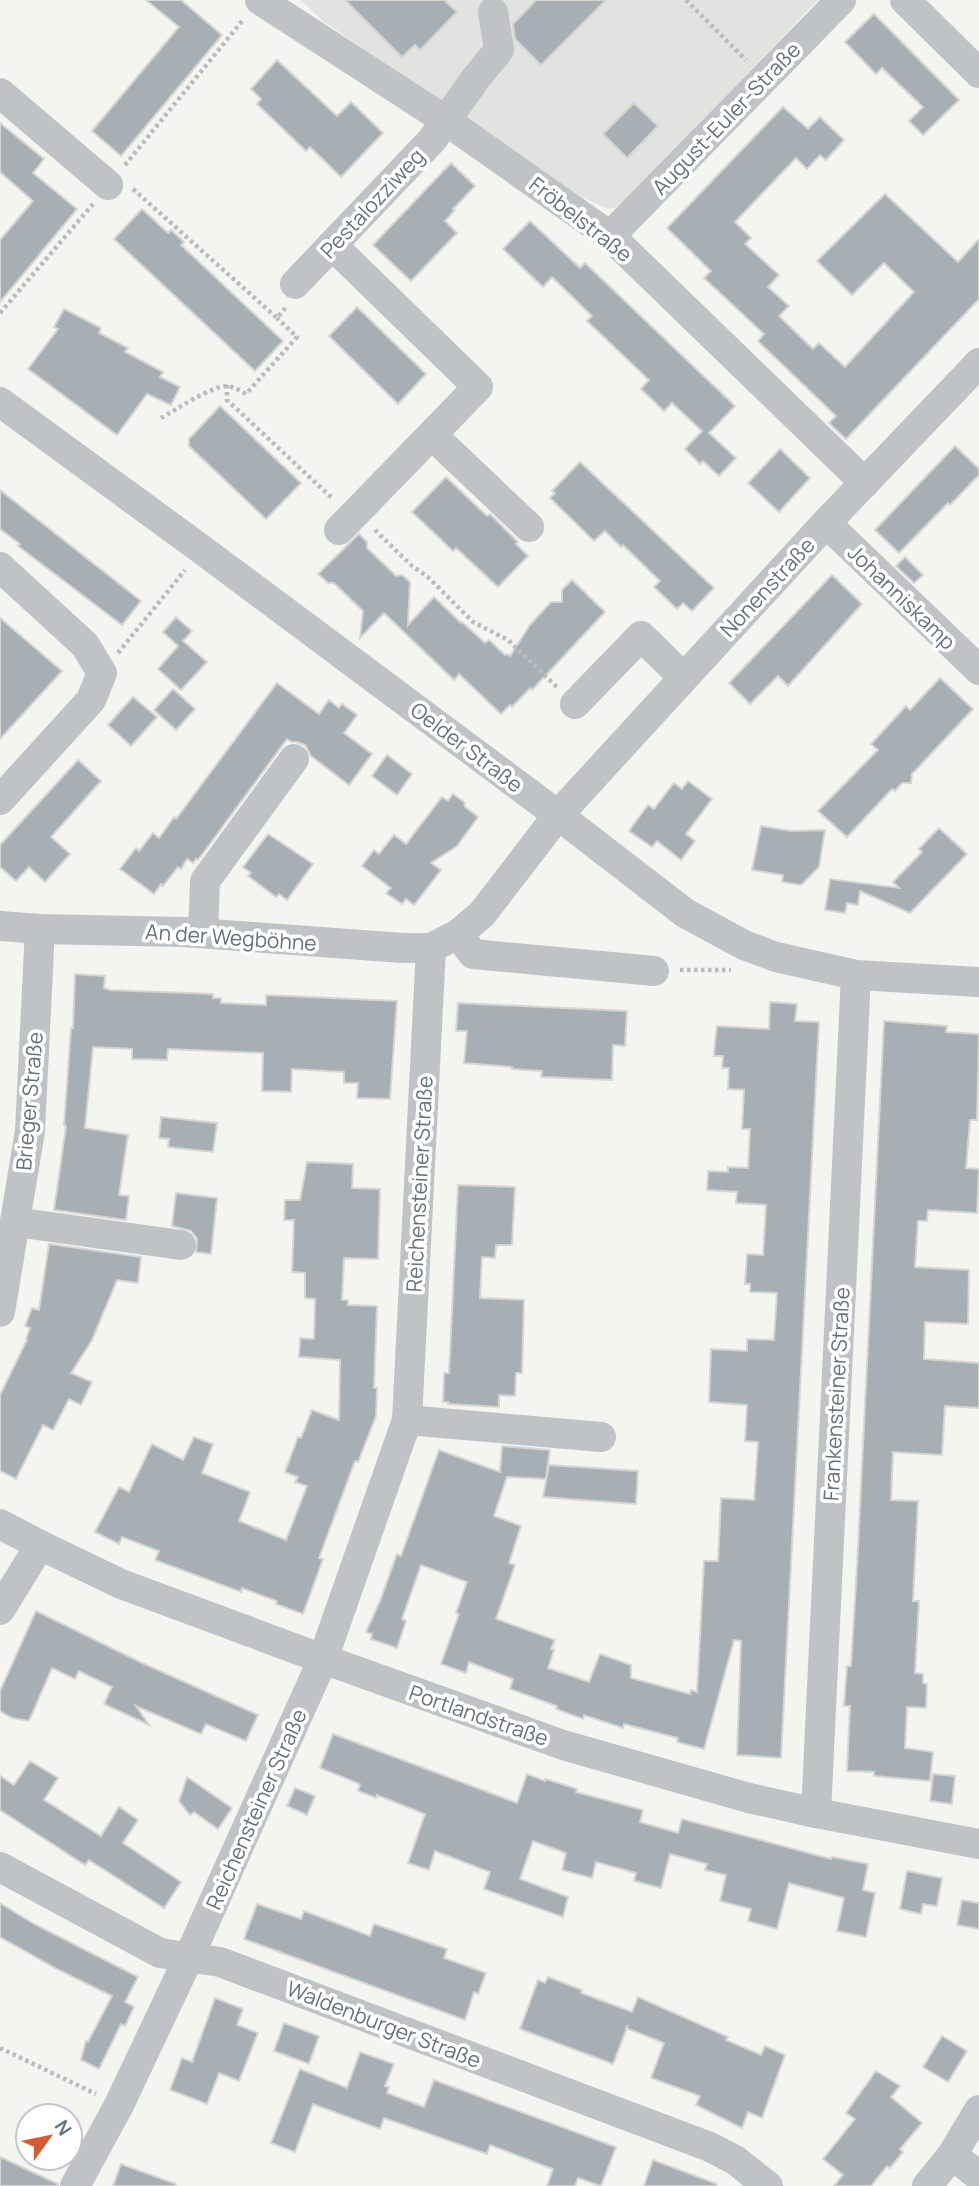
<svg xmlns="http://www.w3.org/2000/svg" width="979" height="2186" font-family="Manrope,sans-serif">
<style>
.built{fill:#e2e3e1}
.building{fill:#a8afb4;stroke:#d5d5d3;stroke-width:2}
.lines{fill:none;stroke-linecap:round;stroke-linejoin:round}
.path{stroke:#b9bbbd;stroke-width:4.5;stroke-dasharray:3.5 3.5;stroke-linecap:butt}
.minor{stroke:#bfc3c6;stroke-width:30}
.labels{text-anchor:middle;dominant-baseline:central;stroke-width:7;stroke-linejoin:round;paint-order:stroke}
.street-label{font-size:21px;fill:#65737f;stroke:#fff}
</style>
<rect width="100%" height="100%" fill="#f4f4f1"/>
<path class="built" d="M300 0H818L623 203 624 205 608 209 579 196 454 112 323 21Z"/>
<g class="building">
<path d="M146 0H181L222 35 121 156 92 131 179 27Z"/>
<path d="M345 0H444L457 12 420 50 415 45 402 57Z"/>
<path d="M536 0H606L541 65 515 39 513 24Z"/>
<path d="M874 14 959 100 923 135 909 121 923 107 882 68 876 74 845 42Z"/>
<path d="M277 60 337 116 351 102 383 133 341 177 310 147 306 151 257 104 261 99 251 89Z"/>
<path d="M634 103 658 126 627 158 603 134Z"/>
<path d="M783 107 808 129 820 117 844 140 826 160 820 155 807 169 796 158 735 222 751 238 745 244 779 275 768 287 789 306 779 316 813 349 819 343 845 367 914 292 884 263 852 295 817 261 885 194 958 262 979 239V299L846 439 829 423 836 416 758 341 764 334 704 278 711 271 667 228Z"/>
<path d="M0 123 44 159 33 173 77 209 0 302V240L33 201 0 172Z"/>
<path d="M451 163 475 186 453 209 455 210 445 221 457 233 411 281 373 245Z"/>
<path d="M142 209 168 233 171 230 184 242 181 245 283 341 255 371 114 239Z"/>
<path d="M530 221 580 268 585 263 735 406 709 433 736 458 719 476 703 461 700 464 685 449 702 431 672 403 664 411 641 389 649 380 587 321 592 316 552 277 543 287 503 249Z"/>
<path d="M357 307 426 374 398 404 329 336Z"/>
<path d="M64 309 101 328 99 333 128 348 125 352 163 372 160 377 180 387 171 405 147 394 117 435 28 369 58 329 54 327Z"/>
<path d="M220 406 301 483 266 519 189 446V439Z"/>
<path d="M955 446 979 469V475L950 505 948 503 899 553 875 530Z"/>
<path d="M780 449 810 478 779 512 748 483Z"/>
<path d="M580 462 714 588 692 611 683 603 677 609 654 587 660 581 623 545 621 547 605 531 594 541 550 498 555 493 552 491Z"/>
<path d="M446 477 487 516 490 514 518 542 516 544 528 556 498 587 456 548 453 551 412 512Z"/>
<path d="M0 490 141 601 122 625 18 546 20 544 0 529Z"/>
<path d="M359 534 367 542V548L390 570 396 576 402 575 410 582 408 625 434 597 461 623 462 622 485 643 489 640 505 655 507 654 510 656 530 625 551 602H562V590L572 580 605 612 532 690 530 688 512 707 510 705 501 714 459 674 454 680 384 613 360 638 363 611 334 583H328L318 574Z"/>
<path d="M905 557 923 575 914 583 896 566Z"/>
<path d="M832 575 862 604 788 686 778 676 750 704 729 683Z"/>
<path d="M176 617 192 631 183 641 207 662 181 690 158 669 178 646 163 632Z"/>
<path d="M0 618 62 671 0 739Z"/>
<path d="M940 678 973 709 912 774 911 783H902L895 791 892 789 847 837 818 811 878 750 871 744 906 706 910 710Z"/>
<path d="M277 683 319 714 329 700 339 708 342 704 357 715 344 733 372 754 349 785 311 756 305 745 297 742H292L287 739 198 860 196 859 193 863 187 859 181 869 178 867 163 886 161 884 154 894 120 869 136 848 139 851 153 833 159 838 174 817 176 819Z"/>
<path d="M173 689 195 709 176 730 154 710Z"/>
<path d="M133 697 157 717 131 746 108 725Z"/>
<path d="M387 755 412 774 397 795 372 776Z"/>
<path d="M78 760 101 781 51 837 70 854 45 882 29 867 16 881 0 867V845Z"/>
<path d="M688 781 712 799 686 834 695 841 681 860 657 841 652 847 629 831 648 805 654 809 674 783 682 789Z"/>
<path d="M453 794 464 802 465 807 478 817 457 846 431 863 441 870 414 905 406 899 402 904 386 893 391 888 362 866 374 850 379 854 394 835 406 844 442 797 448 801Z"/>
<path d="M761 826 791 831 825 830 819 867 801 885 782 882 783 875 752 870Z"/>
<path d="M939 828 967 854 910 913 860 891 858 905 847 903 845 913 825 910 830 879 899 888 893 882 922 852 919 849Z"/>
<path d="M268 834 313 864 287 900 279 894 276 897 248 876 251 873 243 867Z"/>
<path d="M75 974 105 976 104 988 110 990 213 994V998H221V1003L266 1005V995L397 1001 390 1099 357 1098 358 1083H344V1072L292 1069 291 1092 262 1091 263 1053 168 1049 167 1060 132 1059V1049L93 1047 85 1128 128 1135 119 1195 129 1196 126 1220 54 1210 66 1126 64 1125 71 1028H73Z"/>
<path d="M770 1002 797 1004 795 1021 819 1022 781 1758 737 1755 741 1641 734 1640 704 1749 677 1742 678 1738 624 1724 623 1728 584 1715 583 1719 556 1709 557 1706 510 1689 513 1679 469 1662 466 1673 441 1664 455 1625 459 1614 456 1613 467 1582 421 1565 402 1619 406 1621 397 1648 371 1639 372 1634 366 1632 380 1601 397 1554 401 1556 439 1450 500 1472 502 1446 550 1450 546 1479 507 1477 494 1516 521 1526 509 1563 515 1565 496 1619 555 1640 551 1649 554 1650 548 1668 589 1682 600 1654 631 1665V1678L690 1694 691 1690 697 1692 704 1561H718L721 1498 754 1500 758 1442 745 1441 747 1405 709 1402 711 1349 747 1351V1339L774 1340 777 1293 750 1292V1284H745L747 1254 763 1255 766 1205 736 1203 737 1192 707 1190 708 1171 728 1172V1167L748 1168 750 1129H742L744 1090 728 1089 729 1068H722L723 1056H714L715 1041 717 1026 769 1029Z"/>
<path d="M458 1003 627 1011 625 1046 613 1045 612 1080 541 1077 542 1071 512 1069V1067L464 1063 467 1031H456Z"/>
<path d="M884 1021 947 1026 946 1032 979 1034 977 1120H970L966 1168 979 1169 977 1213 928 1210 927 1221H918L915 1267 969 1270 968 1324 925 1322 924 1359 979 1363V1408L945 1406 942 1455 893 1452 891 1500 918 1501 913 1601H919L915 1673 923 1674V1683L927 1684 926 1708 907 1707 905 1748 933 1752 930 1781 874 1776V1772L847 1771 850 1706H844L847 1666H851L857 1566Z"/>
<path d="M161 1117 217 1123 213 1152 168 1147 169 1139 159 1138Z"/>
<path d="M307 1162 353 1164 352 1188 380 1189 378 1259 344 1258 342 1300H348V1305L377 1306 374 1388H377L376 1416 358 1462 355 1461 319 1558 323 1559 303 1614 276 1604 277 1601 242 1588 241 1592 155 1560 159 1551 122 1537 119 1544 95 1532 119 1487 129 1492 152 1444 183 1460 194 1437 213 1444 202 1473 250 1492 239 1521 286 1540 307 1486 295 1482 298 1477 285 1472 298 1437 301 1438 312 1410 339 1420 340 1360 299 1357 300 1338 314 1339 315 1299 305 1298V1273L292 1272 294 1220H284L285 1200H300Z"/>
<path d="M458 1185 515 1187 512 1245H496L495 1258 482 1257 480 1298 524 1300 522 1373H516L515 1396 499 1395V1407L448 1404V1402H443L444 1373H449Z"/>
<path d="M176 1193 217 1198 211 1254 196 1252 197 1239 191 1231 172 1226Z"/>
<path d="M49 1244 141 1257 138 1283 117 1280 92 1340 71 1373 92 1382 81 1405 69 1399 53 1430 43 1425 16 1479 0 1471V1395L27 1340 26 1339 30 1328 25 1326 32 1308 39 1310Z"/>
<path d="M549 1465 638 1471 636 1504 543 1497Z"/>
<path d="M36 1611 140 1662 258 1715 246 1741 206 1724 201 1734 136 1706 149 1725 104 1704 112 1687 79 1671 75 1679 52 1668 29 1721 12 1718 0 1711V1691Z"/>
<path d="M333 1734 517 1803 527 1774 545 1781 546 1779 577 1789 576 1792 643 1810 640 1822 678 1833 682 1819 831 1859 832 1857 868 1864 863 1890 875 1893 866 1937 837 1931 844 1898 789 1883 777 1929 748 1921 751 1909 720 1901 726 1875 705 1870 707 1864 670 1854 661 1888 634 1881 636 1873 596 1862 592 1878 562 1870 566 1853 533 1841 520 1879 568 1897 563 1917 484 1889 490 1872 435 1851 429 1870 408 1863 425 1814 377 1795 376 1798 358 1791 360 1784 320 1768Z"/>
<path d="M30 1761 58 1778 44 1800 101 1836 119 1807 138 1820 123 1843 181 1882 164 1908 89 1860 85 1865 0 1810V1776L14 1785Z"/>
<path d="M933 1774 955 1776 952 1804 930 1801Z"/>
<path d="M187 1777 232 1808 218 1829 194 1812 190 1815 179 1801Z"/>
<path d="M295 1788 315 1796 307 1815 287 1806Z"/>
<path d="M907 1871 942 1878 937 1906 923 1904 921 1914 900 1909Z"/>
<path d="M962 1900 979 1903V1929L957 1925Z"/>
<path d="M0 1903 34 1924 138 1977 125 2002 134 2007 125 2026 121 2024 99 2069 81 2060 86 2041 88 2042 112 1996 59 1970 0 1937Z"/>
<path d="M257 1904 301 1919 304 1911 370 1936 374 1924 447 1949 444 1958 486 1973 478 1994 474 1992 465 2020 244 1939Z"/>
<path d="M548 1977 582 1990 581 1993 632 2012 638 1997 728 2037 726 2040 761 2055 765 2046 785 2055 762 2118 748 2112 742 2128 696 2105 700 2096 651 2078 664 2043 626 2028 628 2025 613 2064 520 2029 538 1980 545 1983Z"/>
<path d="M215 1998 243 2009 237 2025 258 2033 239 2081 219 2073 207 2104 170 2090 182 2058 192 2062Z"/>
<path d="M284 2023 319 2036 309 2064 274 2051Z"/>
<path d="M942 2036 967 2051 948 2082 923 2067Z"/>
<path d="M360 2052 394 2064 385 2086 389 2087 387 2093 424 2107 434 2080 616 2147 601 2186 578 2178 575 2186H547L553 2169 490 2145 487 2154 384 2118 380 2129 313 2104 295 2152 271 2143 300 2069 347 2088Z"/>
<path d="M876 2071 900 2086 891 2097 922 2123 900 2149 903 2152 890 2168 887 2166 871 2186H834L843 2175 823 2159 855 2119 846 2113Z"/>
<path d="M0 2157 58 2184V2186H0Z"/>
<path d="M653 2160 717 2184 716 2186H644Z"/>
<path d="M121 2164 176 2184 175 2186H113Z"/>
</g>
<g class="lines">
<g class="path">
<path d="M686 0 746 60"/>
<path d="M125 165 243 20"/>
<path d="M133 189 277 318 287 306"/>
<path d="M0 313 93 204"/>
<path d="M227 385V400L333 499"/>
<path d="M161 418C175 410 212 386 226 386 233 386 239 390 246 394L297 337 277 318"/>
<path d="M375 530 411 565 429 578 473 622 508 640 558 688"/>
<path d="M118 653 185 570"/>
<path d="M680 970H731"/>
<path d="M0 2048 96 2094"/>
</g>
<g class="minor">
<path d="M260 0 445 120 610 236 865 483"/>
<path d="M905 0 979 73"/>
<path d="M0 93 108 185"/>
<path d="M610 236 841 0"/>
<path d="M332 245 478 387 339 530"/>
<path d="M295 284 432 140 476 78 499 50 493 12"/>
<path d="M0 402 201 549 558 815 685 913 744 945 776 957 856 975 979 982"/>
<path d="M432 435 529 527"/>
<path d="M826 523 979 670"/>
<path d="M0 567 85 645 102 673 91 700 0 800"/>
<path d="M575 704 641 636 683 677"/>
<path d="M0 926 40 929 183 932 403 948H431L458 934 482 914 558 815 826 523 979 363"/>
<path d="M203 933 205 881 294 759"/>
<path d="M458 934 473 954 654 971"/>
<path d="M15 1222 181 1245"/>
<path d="M0 1312 30 1131 40 929"/>
<path d="M407 1420 601 1437"/>
<path d="M0 1524 40 1545 121 1584 323 1659 563 1745 749 1798 816 1813 979 1844"/>
<path d="M0 1610 40 1545"/>
<path d="M816 1813 856 975"/>
<path d="M0 1867 160 1953 220 1962 710 2147 735 2160 768 2186"/>
<path d="M952 2155 979 2176"/>
<path d="M75 2186 119 2105 189 1957 323 1659 407 1420 431 948"/>
<path d="M927 2186 952 2155 979 2110"/>
</g>
</g>
<g class="labels">
<g class="street-label">
<text transform="translate(726 118) rotate(-46)">August-Euler-Straße</text>
<text transform="translate(372 203) rotate(-47)">Pestalozziweg</text>
<text transform="translate(581 219) rotate(38)">Fröbelstraße</text>
<text transform="translate(767 587) rotate(-47)">Nonenstraße</text>
<text transform="translate(902 597) rotate(44)">Johanniskamp</text>
<text transform="translate(467 747) rotate(37)">Oelder Straße</text>
<text transform="translate(231 937) rotate(4)">An der Wegböhne</text>
<text transform="translate(29 1101) rotate(-85)">Brieger Straße</text>
<text transform="translate(419 1184) rotate(-87)">Reichensteiner Straße</text>
<text transform="translate(836 1394) rotate(-87)">Frankensteiner Straße</text>
<text transform="translate(479 1715) rotate(19)">Portlandstraße</text>
<text transform="translate(256 1809) rotate(-66)">Reichensteiner Straße</text>
<text transform="translate(384 2024) rotate(21)">Waldenburger Straße</text>
</g>
</g>
<g transform="translate(49 2137) rotate(57)"><circle r="33" fill="#ffffff" stroke="#c1c7cc" stroke-width="2"/>
<path d="M0-5L12 26L0 18L-12 26Z" fill="#d45c30"/>
<text y="-10" font-size="19" font-weight="bold" text-anchor="middle" fill="#65737f">N</text>
</g>
</svg>
